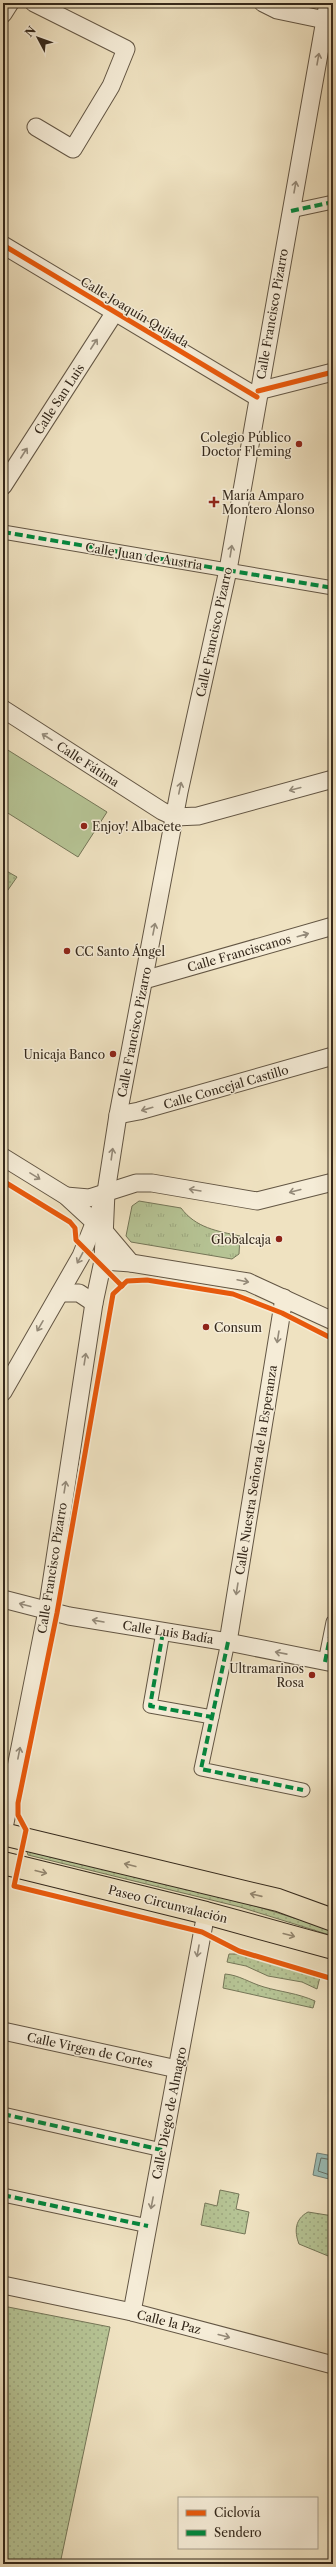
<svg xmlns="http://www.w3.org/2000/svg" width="336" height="2567" font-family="'Libre Caslon Text',serif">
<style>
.grass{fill:url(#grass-tufts);stroke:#757658}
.park{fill:url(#park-dots);stroke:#757658}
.pitch{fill:#b6c495;stroke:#757658}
.water{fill:#9abdb6;stroke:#718178}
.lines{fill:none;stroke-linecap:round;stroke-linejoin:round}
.shore{stroke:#677268;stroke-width:1}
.pedestrian-casing{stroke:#635644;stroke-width:15}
.minor-casing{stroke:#635644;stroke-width:19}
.primary-casing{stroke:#34281b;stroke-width:24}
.pedestrian{stroke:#f5ecd7;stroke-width:13}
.minor{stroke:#f5ecd7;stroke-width:17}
.primary{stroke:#efe2c1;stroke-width:22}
.quiet{stroke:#00873e;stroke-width:4;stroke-dasharray:8 4;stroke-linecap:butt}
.cycleway-casing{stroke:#f5ecd7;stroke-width:8}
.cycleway{stroke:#e8590c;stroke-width:5}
.oneway{stroke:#948a79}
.oneway2{stroke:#92856e}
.poi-dot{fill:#8f2418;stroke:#f5ecd7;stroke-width:1.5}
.labels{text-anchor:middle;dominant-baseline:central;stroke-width:3;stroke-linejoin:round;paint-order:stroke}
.street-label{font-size:12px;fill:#34281b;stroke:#f5ecd7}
.poi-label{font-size:12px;fill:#34281b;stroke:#f5ecd7;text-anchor:end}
</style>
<defs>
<pattern id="grass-tufts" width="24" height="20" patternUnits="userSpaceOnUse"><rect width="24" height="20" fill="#b6c495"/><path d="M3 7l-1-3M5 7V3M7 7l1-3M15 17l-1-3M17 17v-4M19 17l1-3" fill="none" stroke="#9da880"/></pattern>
<pattern id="park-dots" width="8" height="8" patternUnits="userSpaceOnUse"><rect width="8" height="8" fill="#b6c495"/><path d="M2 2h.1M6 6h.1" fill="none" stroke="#9da880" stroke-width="1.8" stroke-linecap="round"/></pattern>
</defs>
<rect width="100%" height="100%" fill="#efe2c1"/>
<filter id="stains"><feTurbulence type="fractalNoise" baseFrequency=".005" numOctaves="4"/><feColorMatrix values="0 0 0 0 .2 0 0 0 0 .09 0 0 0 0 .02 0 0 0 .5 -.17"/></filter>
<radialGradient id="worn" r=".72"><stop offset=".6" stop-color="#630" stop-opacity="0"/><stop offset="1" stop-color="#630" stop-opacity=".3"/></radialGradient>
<path class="grass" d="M139 1201 181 1208C196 1228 217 1231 240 1236L239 1254 232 1259 131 1242 126 1236 132 1206Z"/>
<g class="park">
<path d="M3 869 17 877 3 897Z"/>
<path d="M29 1849 252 1905 333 1930V1936L240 1907 28 1855 27 1852Z"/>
<path d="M239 1951 320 1977 317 1989 302 1982 268 1976 246 1966 227 1962 229 1954H240Z"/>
<path d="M225 1974C239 1975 250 1983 264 1987 281 1992 297 1993 315 2001L313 2008 223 1988Z"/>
<path d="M220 2190 239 2194 236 2209 249 2212 245 2234 201 2225 205 2203 217 2206Z"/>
<path d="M308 2212 333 2216V2258L299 2244C294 2231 295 2219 308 2212Z"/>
<path d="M3 2306 110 2327 60 2564H3Z"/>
</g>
<path class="pitch" d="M3 747 107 812 78 857 3 810Z"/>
<path class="water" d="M317 2153 333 2156V2180L313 2175Z"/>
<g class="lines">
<path class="shore" d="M333 2160 321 2158 318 2171 333 2176"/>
<defs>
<g id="pedestrian">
<path d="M291 211 333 202"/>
<path d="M3 532 333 588"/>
<path d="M163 1632 150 1706 212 1717"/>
<path d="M228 1642 201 1769 303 1790"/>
<path d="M325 1662 333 1622"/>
<path d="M3 2114 162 2150"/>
<path d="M3 2195 148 2226"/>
</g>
<g id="minor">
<path d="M34 3 126 49 111 86 73 149 36 127"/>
<path d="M263 3 277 10 325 20 333 19"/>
<path d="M3 14 10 3"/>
<path d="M3 245 257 397"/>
<path d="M258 391 333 372"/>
<path d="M3 486 115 312"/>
<path d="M3 709 162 811 175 817 198 816 333 779"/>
<path d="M144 980 333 926"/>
<path d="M118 1115 139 1111 333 1056"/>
<path d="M3 1157 66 1196 104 1231 131 1263"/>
<path d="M66 1196 89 1198 136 1183H152L257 1201 333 1182"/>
<path d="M103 1261 131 1263 248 1282 333 1321"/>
<path d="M60 1293H79L94 1303"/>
<path d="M3 1392 81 1256 100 1209"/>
<path d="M3 1599 69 1616 228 1642 333 1663"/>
<path d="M228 1642 284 1298"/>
<path d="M3 1833 47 1611 94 1303 103 1261 106 1192 118 1115 179 792 228 570 328 3"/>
<path d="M3 2031 177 2069"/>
<path d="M3 2285 132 2312 333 2365"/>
<path d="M132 2312 206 1913"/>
</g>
<g id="primary">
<path d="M3 1834 278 1900 333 1920"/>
<path d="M3 1863 206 1913 333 1948"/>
</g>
</defs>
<use href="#pedestrian" class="pedestrian-casing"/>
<use href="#minor" class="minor-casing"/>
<use href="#primary" class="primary-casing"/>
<use href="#pedestrian" class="pedestrian"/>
<use href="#minor" class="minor"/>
<use href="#primary" class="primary"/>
<g class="quiet">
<path d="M291 211 333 202"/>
<path d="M3 532 333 588"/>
<path d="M163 1632 150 1706 212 1717"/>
<path d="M228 1642 201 1769 303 1790"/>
<path d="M325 1662 333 1622"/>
<path d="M3 2114 162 2150"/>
<path d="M3 2195 148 2226"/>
</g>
<defs>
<g id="cycleway">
<path d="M3 245 257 397"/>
<path d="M258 391 333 372"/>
<path d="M3 1181 70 1222 75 1228 76 1240 122 1286"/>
<path d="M333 1339 282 1313 233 1294 147 1280 127 1281 113 1294 57 1613 18 1803V1815L26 1830 14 1886 202 1932 239 1951 333 1979"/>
</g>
</defs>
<use href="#cycleway" class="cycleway-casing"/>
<use href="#cycleway" class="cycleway"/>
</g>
<defs><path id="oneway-shaft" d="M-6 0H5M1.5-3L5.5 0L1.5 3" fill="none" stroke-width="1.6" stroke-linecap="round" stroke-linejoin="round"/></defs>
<g class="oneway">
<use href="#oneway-shaft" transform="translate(318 59) rotate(-80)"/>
<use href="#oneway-shaft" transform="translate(295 187) rotate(-80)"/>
<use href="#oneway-shaft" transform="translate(94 344) rotate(-57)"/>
<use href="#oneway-shaft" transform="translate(24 453) rotate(-57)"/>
<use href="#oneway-shaft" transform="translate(231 551) rotate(-81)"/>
<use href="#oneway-shaft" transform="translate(47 737) rotate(-147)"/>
<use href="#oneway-shaft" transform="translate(180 788) rotate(-78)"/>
<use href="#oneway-shaft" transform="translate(295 789) rotate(165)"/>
<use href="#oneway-shaft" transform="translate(154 929) rotate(-79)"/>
<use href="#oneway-shaft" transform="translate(303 935) rotate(-16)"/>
<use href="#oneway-shaft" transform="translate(147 1109) rotate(164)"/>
<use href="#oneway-shaft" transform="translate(112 1154) rotate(-82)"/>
<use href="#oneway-shaft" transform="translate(35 1176) rotate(32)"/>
<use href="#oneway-shaft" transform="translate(195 1190) rotate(-171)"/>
<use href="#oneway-shaft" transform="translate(295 1191) rotate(165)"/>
<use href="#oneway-shaft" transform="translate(80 1258) rotate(118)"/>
<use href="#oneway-shaft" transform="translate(243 1281) rotate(12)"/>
<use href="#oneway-shaft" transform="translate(40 1326) rotate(120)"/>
<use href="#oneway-shaft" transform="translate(278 1337) rotate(99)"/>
<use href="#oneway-shaft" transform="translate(85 1359) rotate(-81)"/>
<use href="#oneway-shaft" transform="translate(65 1487) rotate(-81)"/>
<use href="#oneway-shaft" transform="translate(237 1589) rotate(99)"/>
<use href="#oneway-shaft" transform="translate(25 1605) rotate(-165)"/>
<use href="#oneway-shaft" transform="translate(98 1621) rotate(-170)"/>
<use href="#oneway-shaft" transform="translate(281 1653) rotate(-169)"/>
<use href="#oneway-shaft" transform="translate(19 1753) rotate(-79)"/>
<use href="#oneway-shaft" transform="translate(198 1951) rotate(100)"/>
<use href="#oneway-shaft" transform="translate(152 2203) rotate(101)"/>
<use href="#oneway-shaft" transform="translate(224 2336) rotate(15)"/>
</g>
<g class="oneway2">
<use href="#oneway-shaft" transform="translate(130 1865) rotate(-166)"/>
<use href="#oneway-shaft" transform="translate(41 1872) rotate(14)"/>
<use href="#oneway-shaft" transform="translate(256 1895) rotate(-167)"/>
<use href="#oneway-shaft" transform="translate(289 1935) rotate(15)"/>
</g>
<g class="poi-dot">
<circle cx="299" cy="444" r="4"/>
<path d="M212 496h4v4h4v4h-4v4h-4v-4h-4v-4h4z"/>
<circle cx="84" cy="826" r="4"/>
<circle cx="67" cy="951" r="4"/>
<circle cx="113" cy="1054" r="4"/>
<circle cx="279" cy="1239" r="4"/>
<circle cx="206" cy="1327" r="4"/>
<circle cx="312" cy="1675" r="4"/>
</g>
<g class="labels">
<g class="street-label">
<text transform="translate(135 312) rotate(31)">Calle Joaquín Quijada</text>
<text transform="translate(272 314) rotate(-80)">Calle Francisco Pizarro</text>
<text transform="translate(59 399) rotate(-57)">Calle San Luis</text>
<text transform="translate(144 556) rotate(9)">Calle Juan de Austria</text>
<text transform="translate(214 632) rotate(-78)">Calle Francisco Pizarro</text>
<text transform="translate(88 764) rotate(33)">Calle Fátima</text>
<text transform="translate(239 953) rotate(-16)">Calle Franciscanos</text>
<text transform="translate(134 1032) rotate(-79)">Calle Francisco Pizarro</text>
<text transform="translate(226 1087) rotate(-16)">Calle Concejal Castillo</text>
<text transform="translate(256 1470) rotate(-81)">Calle Nuestra Señora de la Esperanza</text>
<text transform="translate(52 1568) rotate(-81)">Calle Francisco Pizarro</text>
<text transform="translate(168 1632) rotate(9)">Calle Luis Badía</text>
<text transform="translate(168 1904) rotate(14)">Paseo Circunvalación</text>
<text transform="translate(90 2050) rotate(12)">Calle Virgen de Cortes</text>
<text transform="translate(169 2113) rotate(-79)">Calle Diego de Almagro</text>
<text transform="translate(169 2322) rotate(14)">Calle la Paz</text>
</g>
<g class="poi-label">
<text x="291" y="437">Colegio Público<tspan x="291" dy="14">Doctor Fleming</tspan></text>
<text x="222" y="495" text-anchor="start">María Amparo<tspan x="222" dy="14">Montero Alonso</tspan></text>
<text x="92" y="826" text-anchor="start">Enjoy! Albacete</text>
<text x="75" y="951" text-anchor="start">CC Santo Ángel</text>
<text x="105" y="1054">Unicaja Banco</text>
<text x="271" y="1239">Globalcaja</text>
<text x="214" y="1327" text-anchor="start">Consum</text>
<text x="304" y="1668">Ultramarinos<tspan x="304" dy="14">Rosa</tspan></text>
</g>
</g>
<rect width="336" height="2567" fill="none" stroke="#efe2c1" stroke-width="16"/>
<rect x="4" y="4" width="328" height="2559" fill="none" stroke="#34281b" stroke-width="2"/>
<rect x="8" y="8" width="320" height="2551" fill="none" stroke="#34281b"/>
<rect x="178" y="2497" width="140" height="52" fill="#f5ecd7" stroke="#a89e8c"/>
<rect x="186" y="2510" width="20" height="6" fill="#e8590c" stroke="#a89e8c"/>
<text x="214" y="2517" font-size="12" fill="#34281b">Ciclovía</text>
<rect x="186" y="2530" width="20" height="6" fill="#00873e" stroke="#a89e8c"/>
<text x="214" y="2537" font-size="12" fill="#34281b">Sendero</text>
<g transform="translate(38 38) rotate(311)" stroke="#f5ecd7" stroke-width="3" paint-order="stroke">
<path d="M0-3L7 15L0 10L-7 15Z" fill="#34281b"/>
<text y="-6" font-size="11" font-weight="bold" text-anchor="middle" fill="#34281b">N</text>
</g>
<rect width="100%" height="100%" filter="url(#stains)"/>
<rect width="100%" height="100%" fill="url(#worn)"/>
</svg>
